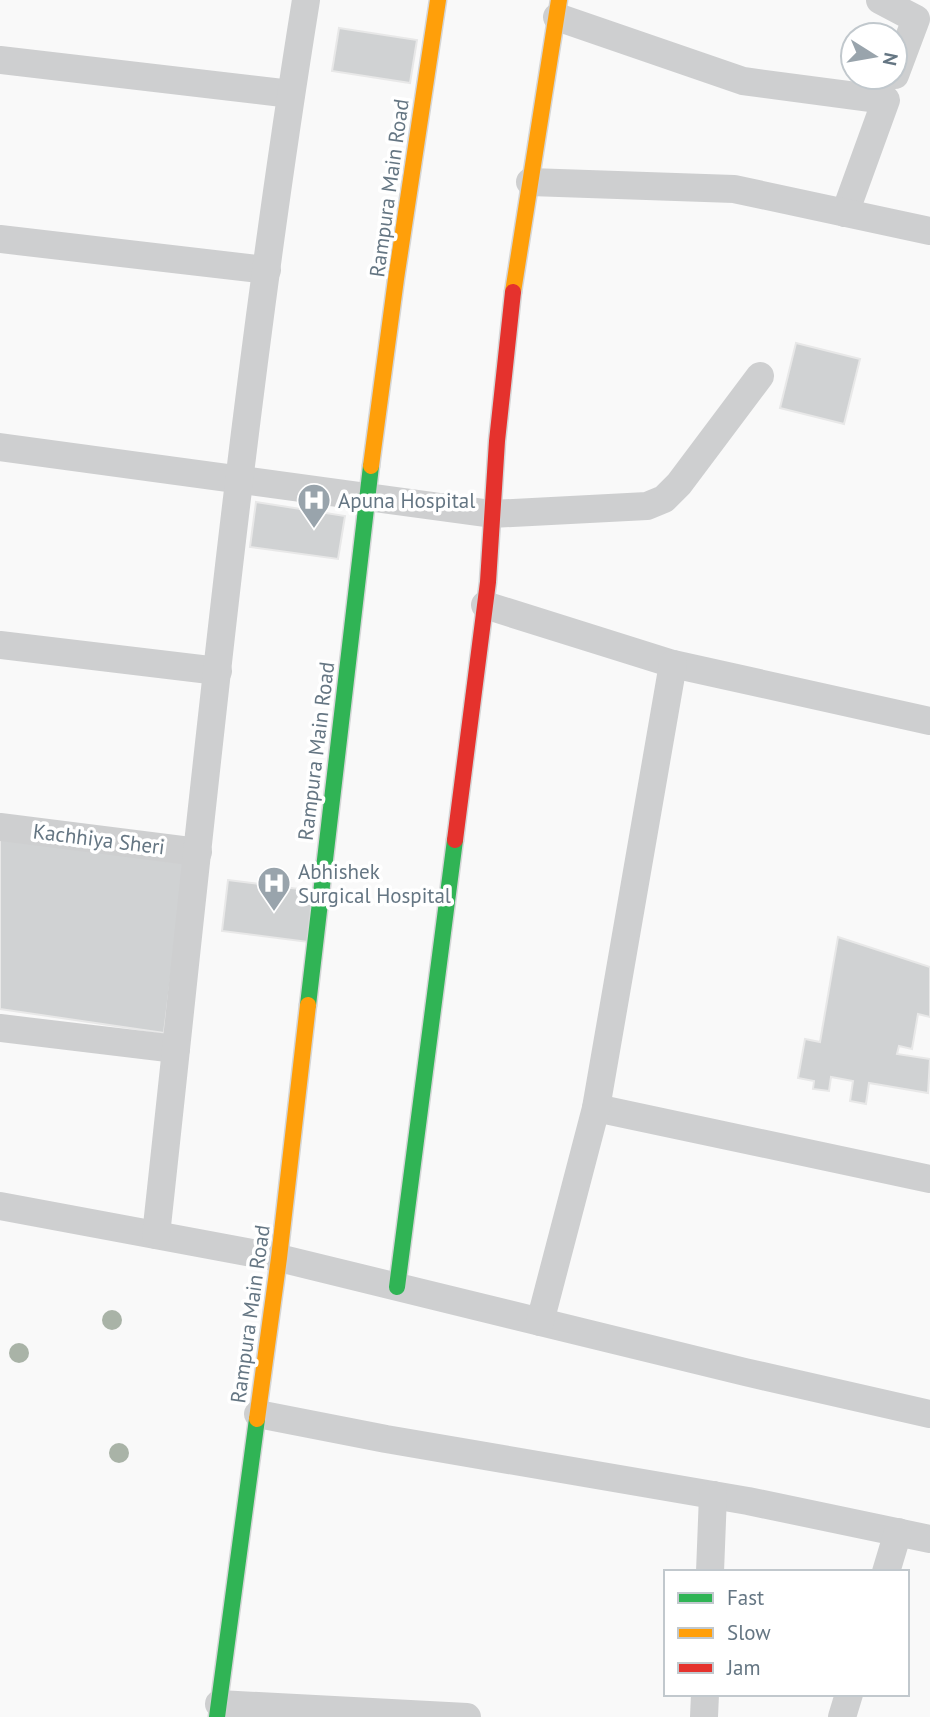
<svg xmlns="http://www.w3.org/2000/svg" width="930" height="1717" font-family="'PT Sans',sans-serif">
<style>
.building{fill:#d0d2d3;stroke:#e8e8e8;stroke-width:2}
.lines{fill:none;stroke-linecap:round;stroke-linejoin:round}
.fast-casing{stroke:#d5d6d7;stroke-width:19}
.slow-casing{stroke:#d5d6d7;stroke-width:19}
.jam-casing{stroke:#d5d6d7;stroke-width:19}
.street{stroke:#cecfd0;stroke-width:28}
.fast{stroke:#30b455;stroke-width:16}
.slow{stroke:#ff9f0a;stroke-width:16}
.jam{stroke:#e5322d;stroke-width:16}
.tree{fill:#a9b3a7}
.labels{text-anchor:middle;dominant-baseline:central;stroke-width:7;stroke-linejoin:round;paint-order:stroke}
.street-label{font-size:21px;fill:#657683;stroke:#fff}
.poi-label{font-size:21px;fill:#657683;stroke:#fff;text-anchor:start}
</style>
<rect width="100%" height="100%" fill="#f9f9f9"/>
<g class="building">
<path d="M339 28 417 40 410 83 332 71Z"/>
<path d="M796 343 860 359 844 424 780 408Z"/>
<path d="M256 502 345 516 338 559 250 547Z"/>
<path d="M0 838 186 859 164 1033 0 1009Z"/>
<path d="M228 880 315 891 308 942 222 931Z"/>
<path d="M838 937 930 967V1017L918 1014 912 1049 899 1046 897 1054 930 1059 928 1093 869 1083 866 1104 850 1101 853 1081 831 1077 829 1091 813 1089 814 1081 798 1078 805 1039 820 1042Z"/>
</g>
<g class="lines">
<defs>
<g id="fast">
<path d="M308 1005 371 466"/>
<path d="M397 1287 455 840"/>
<path d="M217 1717 257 1419"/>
</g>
<g id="slow">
<path d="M513 292 559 0"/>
<path d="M371 466 396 279 438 0"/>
<path d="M257 1419 279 1258 308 1005"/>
</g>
<path id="jam" d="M455 840 488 582 497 441 513 292"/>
</defs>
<use href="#fast" class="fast-casing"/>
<use href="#slow" class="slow-casing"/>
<use href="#jam" class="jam-casing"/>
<g class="street">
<path d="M880 0 916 19 895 75"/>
<path d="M557 17 743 81 886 100 845 213"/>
<path d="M0 60 291 94"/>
<path d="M530 182 734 189 930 231"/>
<path d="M0 239 267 270"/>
<path d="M0 447 492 514 647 506 664 499 679 484 760 376"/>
<path d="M485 605 673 664 930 721"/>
<path d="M0 645 218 671"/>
<path d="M0 827 198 852"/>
<path d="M0 1028 176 1049"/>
<path d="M596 1108 930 1179"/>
<path d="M0 1206 279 1258 745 1372 930 1414"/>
<path d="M156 1235C201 823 240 409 306 0"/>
<path d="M540 1322 596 1108 673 664"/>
<path d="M258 1414 386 1439 748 1501 930 1539"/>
<path d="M710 1572 713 1495"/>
<path d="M886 1572 898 1532"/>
<path d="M219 1704 467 1717"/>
<path d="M704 1717 705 1694"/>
<path d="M842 1717 849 1694"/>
</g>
<use href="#fast" class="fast"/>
<use href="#slow" class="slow"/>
<use href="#jam" class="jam"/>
</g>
<g class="tree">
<circle cx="112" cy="1320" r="10"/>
<circle cx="19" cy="1353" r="10"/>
<circle cx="119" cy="1453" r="10"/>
</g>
<defs>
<symbol id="hospital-pin" viewBox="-11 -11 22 30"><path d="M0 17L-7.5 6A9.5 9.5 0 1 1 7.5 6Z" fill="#99a4ac" stroke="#fff"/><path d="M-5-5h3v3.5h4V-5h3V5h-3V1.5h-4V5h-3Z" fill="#fff"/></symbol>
</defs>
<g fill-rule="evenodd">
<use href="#hospital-pin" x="295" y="481" width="38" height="52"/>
<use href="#hospital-pin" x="255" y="864" width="38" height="52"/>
</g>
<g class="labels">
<g class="street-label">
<text transform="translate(389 188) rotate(-82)">Rampura Main Road</text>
<text transform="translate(316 751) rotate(-83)">Rampura Main Road</text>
<text transform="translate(99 839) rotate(7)">Kachhiya Sheri</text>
<text transform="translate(250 1314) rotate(-82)">Rampura Main Road</text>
</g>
<g class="poi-label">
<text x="338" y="500">Apuna Hospital</text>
<text x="298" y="871">Abhishek<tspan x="298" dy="24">Surgical Hospital</tspan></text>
</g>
</g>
<rect x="664" y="1570" width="245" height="126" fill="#ffffff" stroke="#c1c8cd" stroke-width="2"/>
<rect x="678" y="1593" width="35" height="10" fill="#30b455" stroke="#c1c8cd" stroke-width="2"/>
<text x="727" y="1605" font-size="21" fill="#657683">Fast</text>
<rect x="678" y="1628" width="35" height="10" fill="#ff9f0a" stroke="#c1c8cd" stroke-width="2"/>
<text x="727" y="1640" font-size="21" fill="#657683">Slow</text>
<rect x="678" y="1663" width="35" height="10" fill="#e5322d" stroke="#c1c8cd" stroke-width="2"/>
<text x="727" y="1675" font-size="21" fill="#657683">Jam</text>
<g transform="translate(874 56) rotate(101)"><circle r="33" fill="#ffffff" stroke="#c1c8cd" stroke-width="2"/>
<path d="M0-5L12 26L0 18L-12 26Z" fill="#99a4ac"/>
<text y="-10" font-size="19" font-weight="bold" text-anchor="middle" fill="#657683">N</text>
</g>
</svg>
